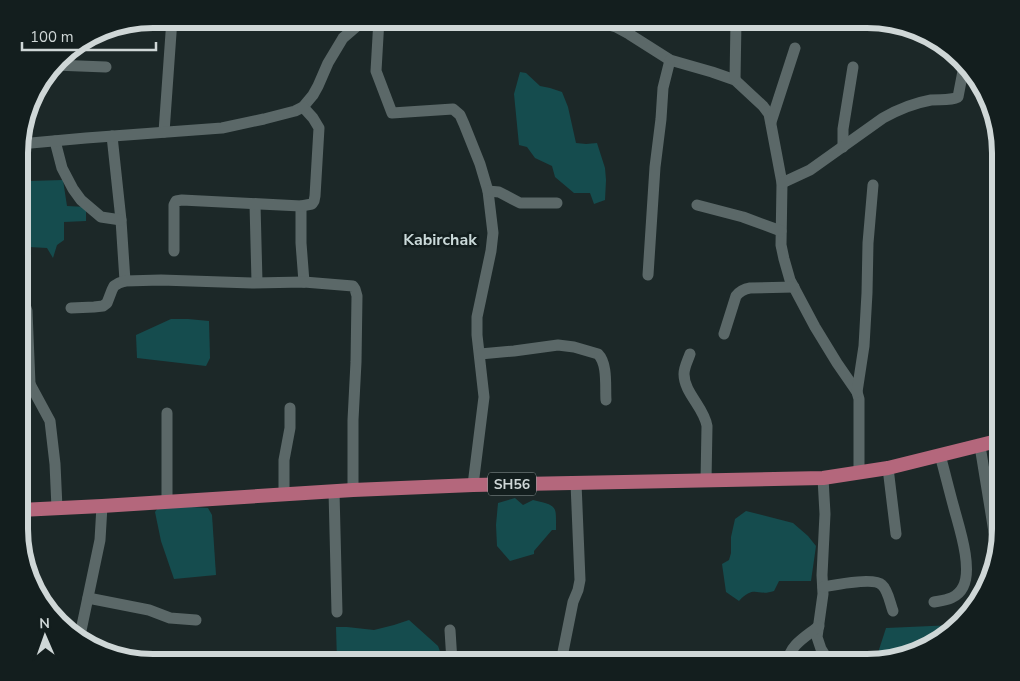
<svg xmlns="http://www.w3.org/2000/svg" width="1020" height="681" font-family="'Nunito Sans',sans-serif">
<style>
.water{fill:#154c4e}
.lines{fill:none;stroke-linecap:round;stroke-linejoin:round}
.minor{stroke:#5b6868;stroke-width:11}
.primary{stroke:#b4677c;stroke-width:14}
.labels{text-anchor:middle;dominant-baseline:central;stroke-width:5;stroke-linejoin:round;paint-order:stroke}
.shield{fill:#131e1e;stroke:#97a0a0;stroke-width:1}
.shield-label{font-size:14px;font-weight:bold;fill:#cfd7d7}
.neighbourhood-label{font-size:16px;font-weight:bold;fill:#cbdada;stroke:#131e1e}
.rim{fill:none;stroke:#cfd7d7;stroke-width:6}
</style>
<rect width="100%" height="100%" fill="#1c2828"/>
<g class="water">
<path d="M520 72 526 73 540 86 550 88 562 92 568 107 576 143 586 144 597 143 605 168 606 180 605 200 594 204 590 193H574L555 177 552 166 535 158 527 147 519 145 514 94Z"/>
<path d="M27 166 29 181 63 180 67 206 86 207V221L64 222V240L57 245 53 258 47 248 29 247 23 265H20V170Z"/>
<path d="M171 319H188L209 321 210 358 206 366 137 358 136 335Z"/>
<path d="M515 498 523 505 533 500C558 506 556 505 556 530H552L534 551V554L510 561 497 546 496 525 498 503Z"/>
<path d="M160 505 208 508 212 515 216 575 174 579 161 541 155 512Z"/>
<path d="M746 511 793 523 808 536 816 546 811 581H779L774 591C757 597 755 584 739 601L726 592 722 564 729 560 731 553V537L735 519Z"/>
<path d="M409 620 438 646 444 662H337L336 627H347L374 630 394 625Z"/>
<path d="M954 625 934 644 875 662 886 628Z"/>
</g>
<g class="lines">
<g class="minor">
<path d="M379 19 376 71 392 113 453 109 460 115 464 124 480 164 488 191 493 233 491 251 477 317V335L484 397 473 485"/>
<path d="M588 19 616 27 629 34 670 60 712 72 735 80 763 106 769 114 782 183 781 245 784 259 790 280 815 327 837 363 857 392 859 399V473"/>
<path d="M54 65 106 67"/>
<path d="M735 80 736 21"/>
<path d="M771 122 795 48"/>
<path d="M164 132 172 19"/>
<path d="M112 136 121 220 125 281"/>
<path d="M55 141 62 168 73 189 81 200 101 217 121 220"/>
<path d="M20 144 86 138 222 128 264 119 295 111 303 107 313 95 318 86 328 63 343 38 365 19"/>
<path d="M843 147V129L853 67"/>
<path d="M782 183 810 170 883 118C899 109 914 103 931 100 940 99 950 101 958 97L963 71 965 66"/>
<path d="M488 191 499 192 520 203H557"/>
<path d="M255 204 257 282"/>
<path d="M697 205 743 217 781 231"/>
<path d="M301 206V243L304 282"/>
<path d="M174 251V205L176 201 182 200 301 206 312 204 314 201 315 196 319 128 313 118 303 107"/>
<path d="M648 275 655 167 661 119 663 88 670 60"/>
<path d="M20 303 25 305 27 311 30 384"/>
<path d="M71 308 94 307 103 306 107 303 112 290 114 286 119 283 125 281 161 280 252 283 304 282 353 286 355 289 357 296 356 362 353 420V490"/>
<path d="M724 334 736 296C740 291 744 289 750 288L794 287"/>
<path d="M480 354 514 351 558 345 574 347 598 354C608 364 605 387 606 400"/>
<path d="M690 354C688 360 684 367 684 374 684 393 704 407 707 426L706 481"/>
<path d="M20 376 24 377 30 384 50 421 55 464 57 508"/>
<path d="M857 392 864 346 867 293 868 243 873 185"/>
<path d="M167 413V501"/>
<path d="M980 446 994 532"/>
<path d="M888 468 896 534"/>
<path d="M823 478 825 514 822 575 823 594 817 637 821 649 829 662"/>
<path d="M334 491 337 612"/>
<path d="M284 494V460L290 428V408"/>
<path d="M823 587C835 585 874 577 882 585 888 590 890 603 893 611"/>
<path d="M88 598 149 610 170 618 196 620"/>
<path d="M934 602C945 600 957 599 963 587 973 568 959 527 954 508 949 490 945 473 940 455"/>
<path d="M450 630 452 662"/>
<path d="M79 640 100 540 102 506"/>
<path d="M561 662 573 602 578 590 580 580 576 483"/>
<path d="M788 662C789 645 807 636 819 626"/>
</g>
<path class="primary" d="M20 510 102 506 353 490 473 485 823 478 888 468 1001 440"/>
</g>
<g class="labels">
<rect class="shield" x="488" y="472.5" width="48" height="23" rx="4"/>
<g class="shield-label">
<text x="512" y="484">SH56</text>
</g>
<g class="neighbourhood-label">
<text x="440" y="240">Kabirchak</text>
</g>
</g>
<path d="M0 0H1020V681H0ZM153 28H867A125 125 0 0 1 992 153V529A125 125 0 0 1 867 654H153A125 125 0 0 1 28 529V153A125 125 0 0 1 153 28Z" fill="#131e1e" fill-rule="evenodd"/>
<path class="rim" d="M153 28H867A125 125 0 0 1 992 153V529A125 125 0 0 1 867 654H153A125 125 0 0 1 28 529V153A125 125 0 0 1 153 28Z"/>
<g transform="translate(45 636) rotate(358)" stroke="#131e1e" stroke-width="4" paint-order="stroke">
<path d="M0-4L9 19L0 12L-9 19Z" fill="#cfd7d7"/>
<text y="-8" font-size="14" font-weight="bold" text-anchor="middle" fill="#cfd7d7">N</text>
</g>
<path d="M22 42v8h134v-8" fill="none" stroke="#cfd7d7" stroke-width="2.5"/>
<text x="30" y="42" font-size="15" fill="#cfd7d7" stroke="#131e1e" stroke-width="4" paint-order="stroke">100 m</text>
</svg>
